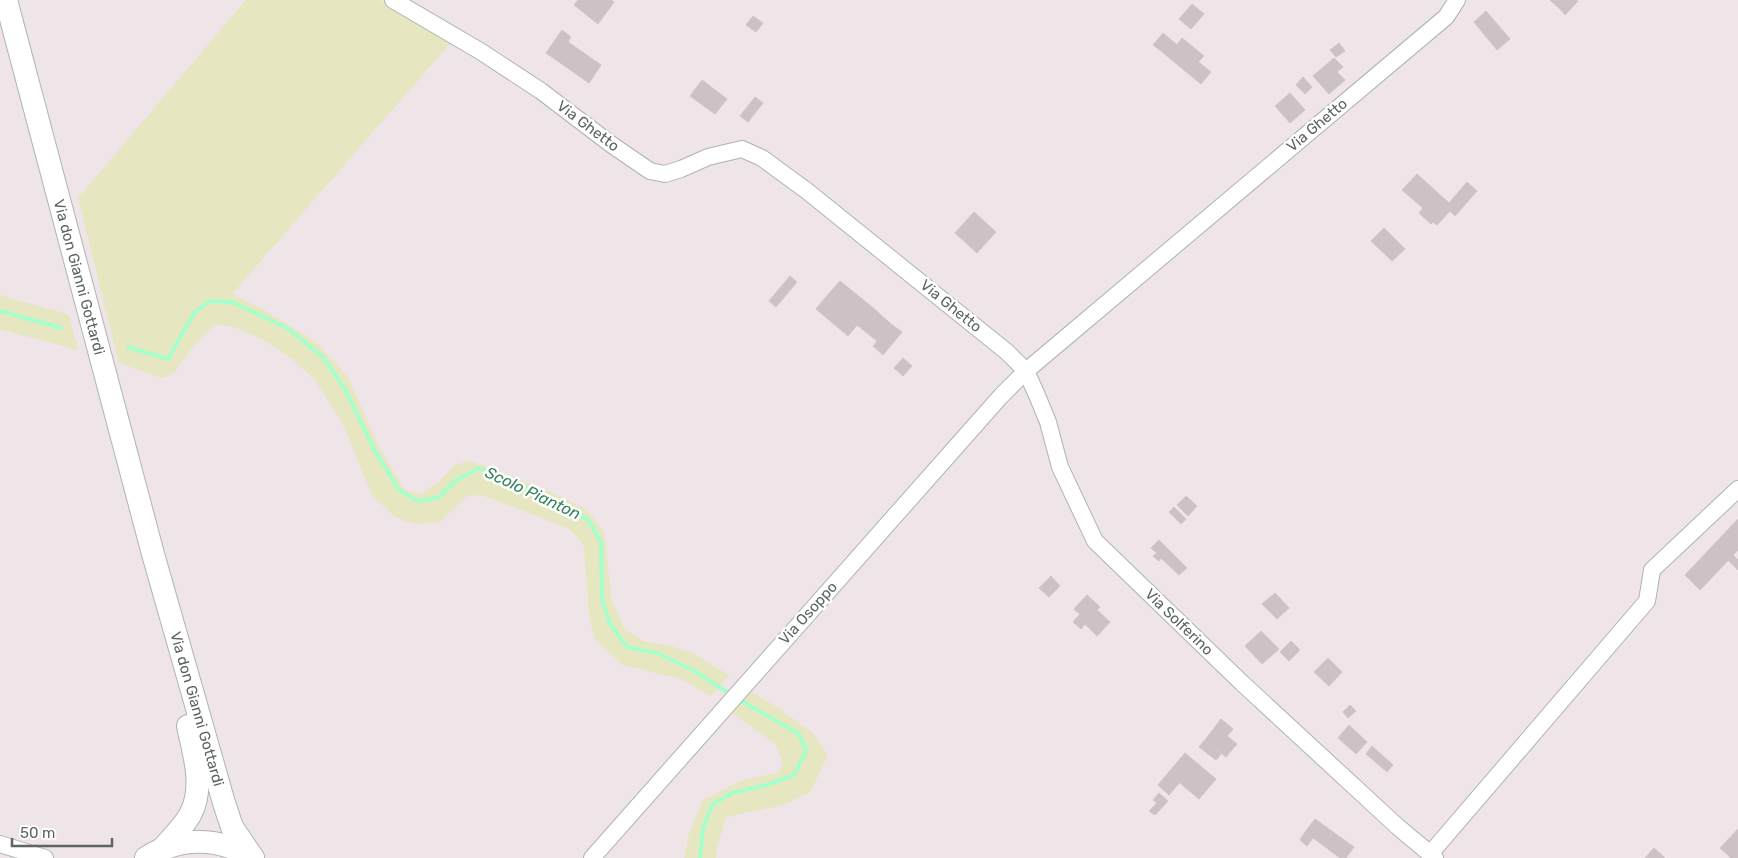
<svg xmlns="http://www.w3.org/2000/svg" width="1738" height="858" font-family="Rubik,sans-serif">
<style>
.green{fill:#e6e6c1}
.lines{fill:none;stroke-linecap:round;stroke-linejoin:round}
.stream{stroke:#a4ffca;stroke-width:4}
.building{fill:#ccc2c6;stroke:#d3c3c8}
.street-casing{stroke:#adb4b2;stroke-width:18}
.secondary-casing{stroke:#acb5b2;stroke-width:24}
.street{stroke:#fff;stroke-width:16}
.secondary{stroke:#fff;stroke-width:22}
.labels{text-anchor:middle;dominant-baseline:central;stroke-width:5;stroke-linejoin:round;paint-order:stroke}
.street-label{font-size:15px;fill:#5c6561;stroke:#fff}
.water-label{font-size:16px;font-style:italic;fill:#33855c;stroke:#fff}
</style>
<rect width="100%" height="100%" fill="#efe4e7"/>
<g class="green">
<path d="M246 0H380L400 13 454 39 232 294 264 310 316 342 348 377 379 447 404 489 421 495 442 479 455 465 470 461 542 488 586 509 604 532 612 601 625 629 643 641 667 645 691 652 729 675 711 696 681 679 623 665 595 639 589 615 584 546 570 529 481 495 467 496 440 522 415 524 396 518 372 495 342 422 315 380 292 359 264 340 234 327 216 324 194 345 173 374 162 378 119 363 78 198Z"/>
<path d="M0 295 69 315 78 350 0 329Z"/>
<path d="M748 690 777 707 813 733 828 755 810 792 784 805 726 817 716 853V858H684L689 833 703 800 743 780 778 773 783 763 776 745 730 711Z"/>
</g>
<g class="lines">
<g class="stream">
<path d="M0 311 61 328"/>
<path d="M128 347 168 359 194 313 209 301 232 302 287 328 323 357 346 391 375 451 399 490 418 501 438 498 455 481 479 468 553 500 588 520 601 542 602 600 610 624 627 647 657 653 693 670 730 694"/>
<path d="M700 858 703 829 712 805 732 793 767 785 794 775 806 751 799 734 738 699"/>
</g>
</g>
<g class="building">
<path d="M578 0H611L614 2 598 24 574 5Z"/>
<path d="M1550 0H1570L1561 10Z"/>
<path d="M1570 0 1578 1 1565 15 1561 10Z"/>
<path d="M1192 4 1204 14 1191 29 1179 19Z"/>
<path d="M1486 11 1510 39 1497 50 1474 22Z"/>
<path d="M753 16 763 23 756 32 746 25Z"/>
<path d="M562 30 571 37 568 42 601 65 589 83 546 53Z"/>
<path d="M1163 33 1170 39 1161 51 1153 45Z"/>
<path d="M1182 38 1204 56 1198 62 1177 45Z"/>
<path d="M1170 39 1211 72 1201 84 1161 51Z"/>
<path d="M1339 43 1345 51 1336 57 1330 50Z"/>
<path d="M1334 58 1343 67 1337 72 1345 80 1329 94 1313 76Z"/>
<path d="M1303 77 1312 87 1305 94 1296 85Z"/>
<path d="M702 80 727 99 715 114 690 96Z"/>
<path d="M1290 93 1305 110 1290 123 1275 106Z"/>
<path d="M755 97 763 103 748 122 740 116Z"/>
<path d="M1417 174 1449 203 1467 182 1477 191 1455 216 1446 207 1431 224 1419 213 1423 208 1402 190Z"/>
<path d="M1446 207 1450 211 1437 225 1433 222Z"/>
<path d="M974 212 996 232 977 253 955 233Z"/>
<path d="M1384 228 1405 249 1392 261 1371 241Z"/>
<path d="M790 276 797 282 776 307 769 301Z"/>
<path d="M840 281 872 307 857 325 825 298Z"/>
<path d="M825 298 857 325 848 336 816 309Z"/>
<path d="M872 307 891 324 877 341 857 325Z"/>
<path d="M891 324 902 332 883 355 873 346Z"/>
<path d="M903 358 912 366 903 376 894 368Z"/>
<path d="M1186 496 1197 506 1188 516 1177 505Z"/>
<path d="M1174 507 1186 519 1181 524 1169 512Z"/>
<path d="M1738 519V550L1700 590 1685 575Z"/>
<path d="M1159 540 1187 568 1179 575 1161 558 1159 561 1153 556 1157 553 1151 548Z"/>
<path d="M1733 555 1738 560V570L1728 560Z"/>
<path d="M1051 576 1060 586 1049 597 1039 588Z"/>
<path d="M1275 593 1289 608 1277 619 1262 604Z"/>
<path d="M1087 595 1100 607 1097 610 1110 622 1097 636 1085 624 1081 629 1073 622 1080 614 1074 609Z"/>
<path d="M1261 631 1279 649 1262 664 1245 646Z"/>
<path d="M1291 641 1300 650 1289 661 1280 652Z"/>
<path d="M1328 658 1342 672 1329 686 1314 672Z"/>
<path d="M1350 705 1356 711 1348 718 1343 712Z"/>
<path d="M1221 719 1233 729 1227 736 1237 744 1226 757 1205 740Z"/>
<path d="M1349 725 1367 742 1356 754 1338 738Z"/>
<path d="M1205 740 1221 754 1216 760 1199 747Z"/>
<path d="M1372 746 1393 765 1387 772 1366 754Z"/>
<path d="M1185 753 1216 779 1199 799 1168 773Z"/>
<path d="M1168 773 1180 782 1169 795 1158 785Z"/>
<path d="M1159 793 1168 801 1155 815 1149 811 1157 803 1153 800Z"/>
<path d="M1315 819 1333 832 1324 846 1305 832Z"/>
<path d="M1738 829V858H1731L1720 848Z"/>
<path d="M1305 832 1313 838 1307 846 1300 840Z"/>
<path d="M1333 832 1354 847 1346 858H1340L1324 846Z"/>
<path d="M1654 848 1665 858H1645Z"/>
</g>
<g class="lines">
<defs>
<g id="street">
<path d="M393 0 480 51 541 91 612 145 650 171 665 174 681 169 708 157 742 149 762 158 807 191 1007 352 1026 371 1036 393 1048 422 1060 467 1095 541 1242 683 1398 827 1435 858"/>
<path d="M0 844 45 858"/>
<path d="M1430 854 1647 601 1652 570 1738 489"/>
<path d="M592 858 1001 396 1026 371 1446 17 1457 0"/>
</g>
<g id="secondary">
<path d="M6 0 153 554 224 803 232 827 253 858"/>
<path d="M163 848C172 838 183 827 190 815 205 787 194 755 188 726"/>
<path d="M146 858C180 836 219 837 253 858"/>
</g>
</defs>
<use href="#street" class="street-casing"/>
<use href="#secondary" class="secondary-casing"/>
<use href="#street" class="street"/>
<use href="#secondary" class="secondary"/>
</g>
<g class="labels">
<g class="street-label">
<text transform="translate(1317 125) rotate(-40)">Via Ghetto</text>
<text transform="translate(588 126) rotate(37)">Via Ghetto</text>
<text transform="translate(79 277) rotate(75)">Via don Gianni Gottardi</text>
<text transform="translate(951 306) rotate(39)">Via Ghetto</text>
<text transform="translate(808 613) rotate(-48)">Via Osoppo</text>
<text transform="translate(1179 622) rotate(44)">Via Solferino</text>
<text transform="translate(197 709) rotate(74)">Via don Gianni Gottardi</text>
</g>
<g class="water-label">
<text transform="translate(533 493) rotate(25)">Scolo Pianton</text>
</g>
</g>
<path d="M12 838v8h100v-8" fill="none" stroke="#5c6561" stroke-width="2.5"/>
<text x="20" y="838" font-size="15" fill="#5c6561" stroke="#ffffff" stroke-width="4" paint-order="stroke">50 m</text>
</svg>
